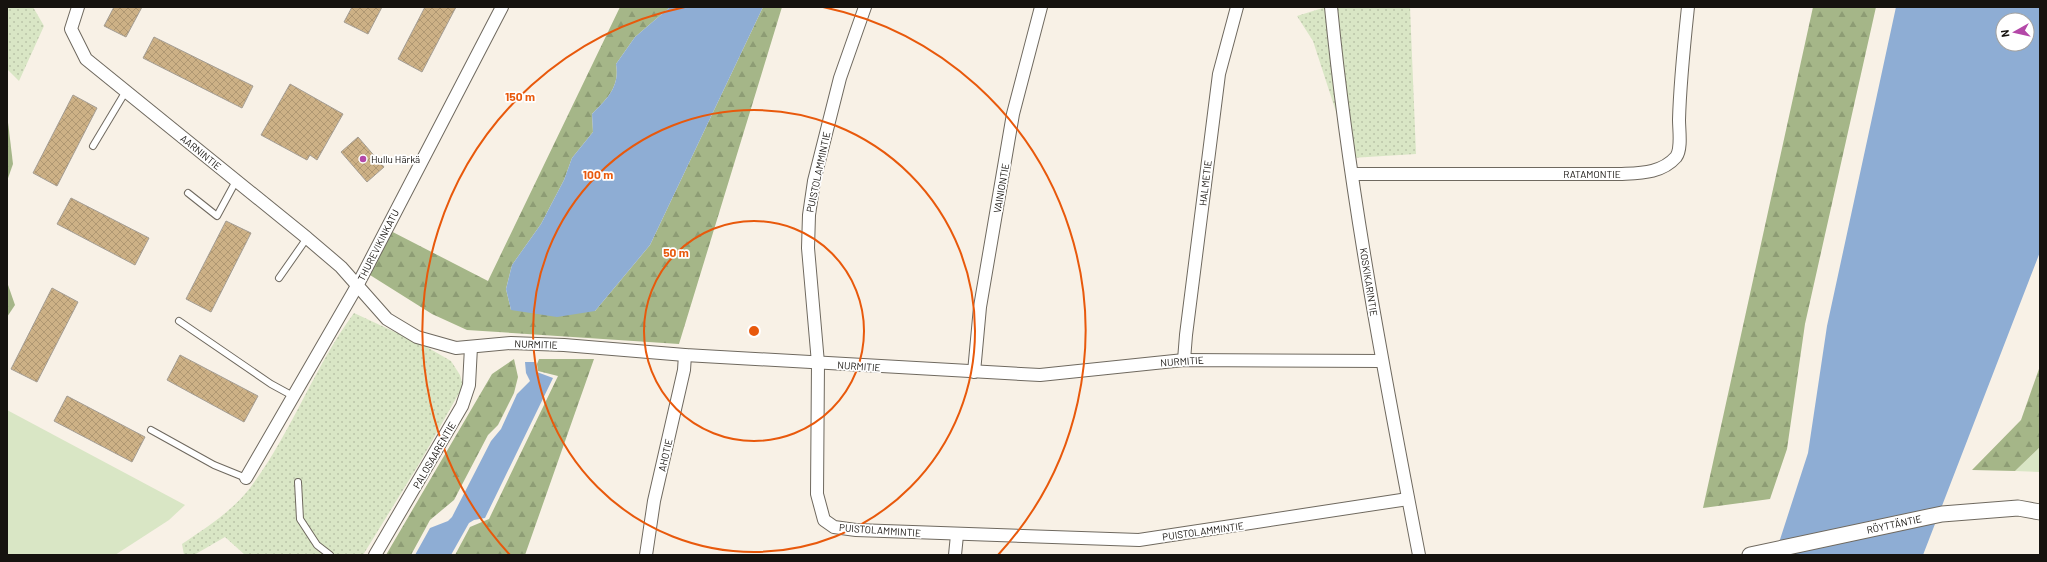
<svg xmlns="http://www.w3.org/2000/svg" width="2047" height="562" font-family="Barlow,sans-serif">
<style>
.grass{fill:#d9e6c5}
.forest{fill:url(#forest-firs)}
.park{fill:url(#park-dots)}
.water{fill:#8eadd4;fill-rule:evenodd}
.building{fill:url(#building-cross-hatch);stroke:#a49d93}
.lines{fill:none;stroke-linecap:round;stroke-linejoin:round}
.service-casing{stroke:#6f695f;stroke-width:8}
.minor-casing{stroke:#6f695f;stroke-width:14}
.tertiary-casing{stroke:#6f695f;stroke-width:17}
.service{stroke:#fff;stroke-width:6}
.minor{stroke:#fff;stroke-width:12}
.tertiary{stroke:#fff;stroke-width:15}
.ring{fill:none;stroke:#e8590c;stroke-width:2}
.poi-dot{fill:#b448a8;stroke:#fff;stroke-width:1.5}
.labels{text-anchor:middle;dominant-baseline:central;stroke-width:3.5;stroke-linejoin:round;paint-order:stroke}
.street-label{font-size:10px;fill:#16130f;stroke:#fff}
.poi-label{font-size:10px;fill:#16130f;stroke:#fff;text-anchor:start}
.centre{fill:#e8590c;stroke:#fff;stroke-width:2}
.ring-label{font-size:12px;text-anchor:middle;font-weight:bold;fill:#e8590c;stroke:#fff;stroke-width:3.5;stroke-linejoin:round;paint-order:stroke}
</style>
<defs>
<pattern id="forest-firs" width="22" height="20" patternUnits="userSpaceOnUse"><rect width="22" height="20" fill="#a5b688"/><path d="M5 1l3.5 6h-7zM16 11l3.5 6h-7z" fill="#8d9c74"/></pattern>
<pattern id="park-dots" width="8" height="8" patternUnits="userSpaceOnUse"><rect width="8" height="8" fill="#d9e6c5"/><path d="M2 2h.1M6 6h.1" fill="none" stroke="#bac4a8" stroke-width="1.8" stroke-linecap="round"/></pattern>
<pattern id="building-cross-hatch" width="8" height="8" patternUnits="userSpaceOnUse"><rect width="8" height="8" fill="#cdb186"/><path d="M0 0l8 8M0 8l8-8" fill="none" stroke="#af9772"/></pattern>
</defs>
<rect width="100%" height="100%" fill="#f8f1e6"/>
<g class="grass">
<path d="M7 410 185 505 169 520 115 555H7Z"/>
<path d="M2040 447V472L2015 471Z"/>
</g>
<g class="forest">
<path d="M620 7H670L635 37 616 64C620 87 607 99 592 114L593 132 572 158 564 180 541 224 512 265 506 289 511 310 595 311 650 245 763 7H782L679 344 467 330 432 314 362 270 383 227 488 281Z"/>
<path d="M1813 7H1876L1805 324 1787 449 1770 499 1703 508Z"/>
<path d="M7 114 13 164 7 181Z"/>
<path d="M7 282 15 305 7 317Z"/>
<path d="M514 359 518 377 514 393 498 425 488 435 454 500 430 520 411 555H386L492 374Z"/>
<path d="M539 359H594L525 555H455L470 527 489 519 558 376 538 371 537 364Z"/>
<path d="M2040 366V447L2015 471 1972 470 2021 420Z"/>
</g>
<g class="park">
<path d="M7 7H33L44 26 19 81 7 69Z"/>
<path d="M1326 7H1410L1416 154 1351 158 1313 41 1297 16Z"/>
<path d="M354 313 425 346 451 361 460 375 463 386 419 464 363 555H245L225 537 194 555H184L182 544C207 527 231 512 250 488 291 434 314 367 354 313Z"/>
</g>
<g class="water">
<path d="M670 7H763L650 245 595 311 557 317 511 310 506 289 512 265 541 224 564 180 572 158 593 132 592 114C607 99 620 87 616 64L635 37Z"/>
<path d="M1896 7H2040V252L1923 555H1775L1808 453 1827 326ZM2003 20H2027V44H2003Z"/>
<path d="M525 362H536L537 372 553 378 485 518 474 520 469 523 451 555H415L430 528 448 521 452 517 491 441 501 429 517 394 530 381 526 373Z"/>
</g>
<g class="building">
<path d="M114 7H142L126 37 104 26Z"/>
<path d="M352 7H382L368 34 344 22Z"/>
<path d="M425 7H456L422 72 398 59Z"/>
<path d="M154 37 253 86 242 108 143 58Z"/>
<path d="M290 84 343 114 317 160 310 155 307 160 261 135Z"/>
<path d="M73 95 97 108 57 186 33 173Z"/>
<path d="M358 137 384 167 367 182 341 152Z"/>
<path d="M71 198 149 238 135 265 57 224Z"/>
<path d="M226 221 251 233 211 312 186 299Z"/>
<path d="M52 288 78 302 37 382 11 369Z"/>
<path d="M180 355 258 396 244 422 167 380Z"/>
<path d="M67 396 145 437 132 462 54 421Z"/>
</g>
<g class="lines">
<defs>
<g id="service">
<path d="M93 146 126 91"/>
<path d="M188 193 217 216 236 181"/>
<path d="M279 278 307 238"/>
<path d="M179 321 271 384 293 396"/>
<path d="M151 430 214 465 246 478"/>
<path d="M298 482 300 519 317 545 330 555"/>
</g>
<g id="minor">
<path d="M78 7 71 29 86 59 307 238 341 267 387 319 417 337 456 348 511 343 564 345 685 355 1040 375 1184 360 1382 361"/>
<path d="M865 7 840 78 814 181 809 215 808 248 818 363 817 494 824 520 834 527 856 530 1139 540 1408 499"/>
<path d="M1331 7C1349 191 1384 373 1419 555"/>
<path d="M1352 174H1622C1641 173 1662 173 1676 157 1682 149 1679 130 1679 120 1680 82 1684 45 1688 7"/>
<path d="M1184 360 1186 335 1219 74 1237 7"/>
<path d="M974 372 980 307 1013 114 1041 7"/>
<path d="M246 478 357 286 502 7"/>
<path d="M375 555 462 406 469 385 471 347"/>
<path d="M646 555 654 501 684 370 685 355"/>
<path d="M955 555 957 535"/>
</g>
<path id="tertiary" d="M1750 555 1942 514 2018 508 2040 512"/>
</defs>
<use href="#service" class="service-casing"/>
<use href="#minor" class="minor-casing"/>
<use href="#tertiary" class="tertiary-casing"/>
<use href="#service" class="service"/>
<use href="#minor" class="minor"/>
<use href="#tertiary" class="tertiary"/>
</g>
<g class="ring">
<circle cx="754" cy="331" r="110"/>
<circle cx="754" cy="331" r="221"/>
<path d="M510 555A331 331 0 0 1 685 7M823 7A331 331 0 0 1 998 555"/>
</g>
<circle class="poi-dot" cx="363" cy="159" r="4"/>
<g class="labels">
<g class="street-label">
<text transform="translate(201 152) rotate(39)">AARNINTIE</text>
<text transform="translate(818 172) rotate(-78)">PUISTOLAMMINTIE</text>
<text x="1592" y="174">RATAMONTIE</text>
<text transform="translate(1205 183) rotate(-83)">HALMETIE</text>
<text transform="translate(1001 188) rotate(-80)">VAINIONTIE</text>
<text transform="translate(378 245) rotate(-63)">THUREVIKINKATU</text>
<text transform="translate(1369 282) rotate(81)">KOSKIKARINTIE</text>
<text transform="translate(536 344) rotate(2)">NURMITIE</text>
<text transform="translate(1182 361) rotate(-4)">NURMITIE</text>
<text transform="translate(859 366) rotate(4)">NURMITIE</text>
<text transform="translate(434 455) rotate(-60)">PALOSAARENTIE</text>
<text transform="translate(665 455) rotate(-77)">AHOTIE</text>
<text transform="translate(1894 524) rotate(-12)">RÖYTTÄNTIE</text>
<text transform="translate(880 530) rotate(4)">PUISTOLAMMINTIE</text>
<text transform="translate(1203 531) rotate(-8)">PUISTOLAMMINTIE</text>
</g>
<g class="poi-label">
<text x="371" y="159">Hullu Härkä</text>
</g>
</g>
<circle cx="754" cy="331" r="6" class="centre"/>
<g class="ring-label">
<text x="520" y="101">150 m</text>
<text x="598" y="179">100 m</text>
<text x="676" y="257">50 m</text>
</g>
<rect width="2047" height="562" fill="none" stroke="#16130f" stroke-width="16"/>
<g transform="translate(2015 32) rotate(262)"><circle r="19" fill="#ffffff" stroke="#a2a19f"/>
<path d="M0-3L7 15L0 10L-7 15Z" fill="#b448a8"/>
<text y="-6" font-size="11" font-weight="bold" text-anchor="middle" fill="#16130f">N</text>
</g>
</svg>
